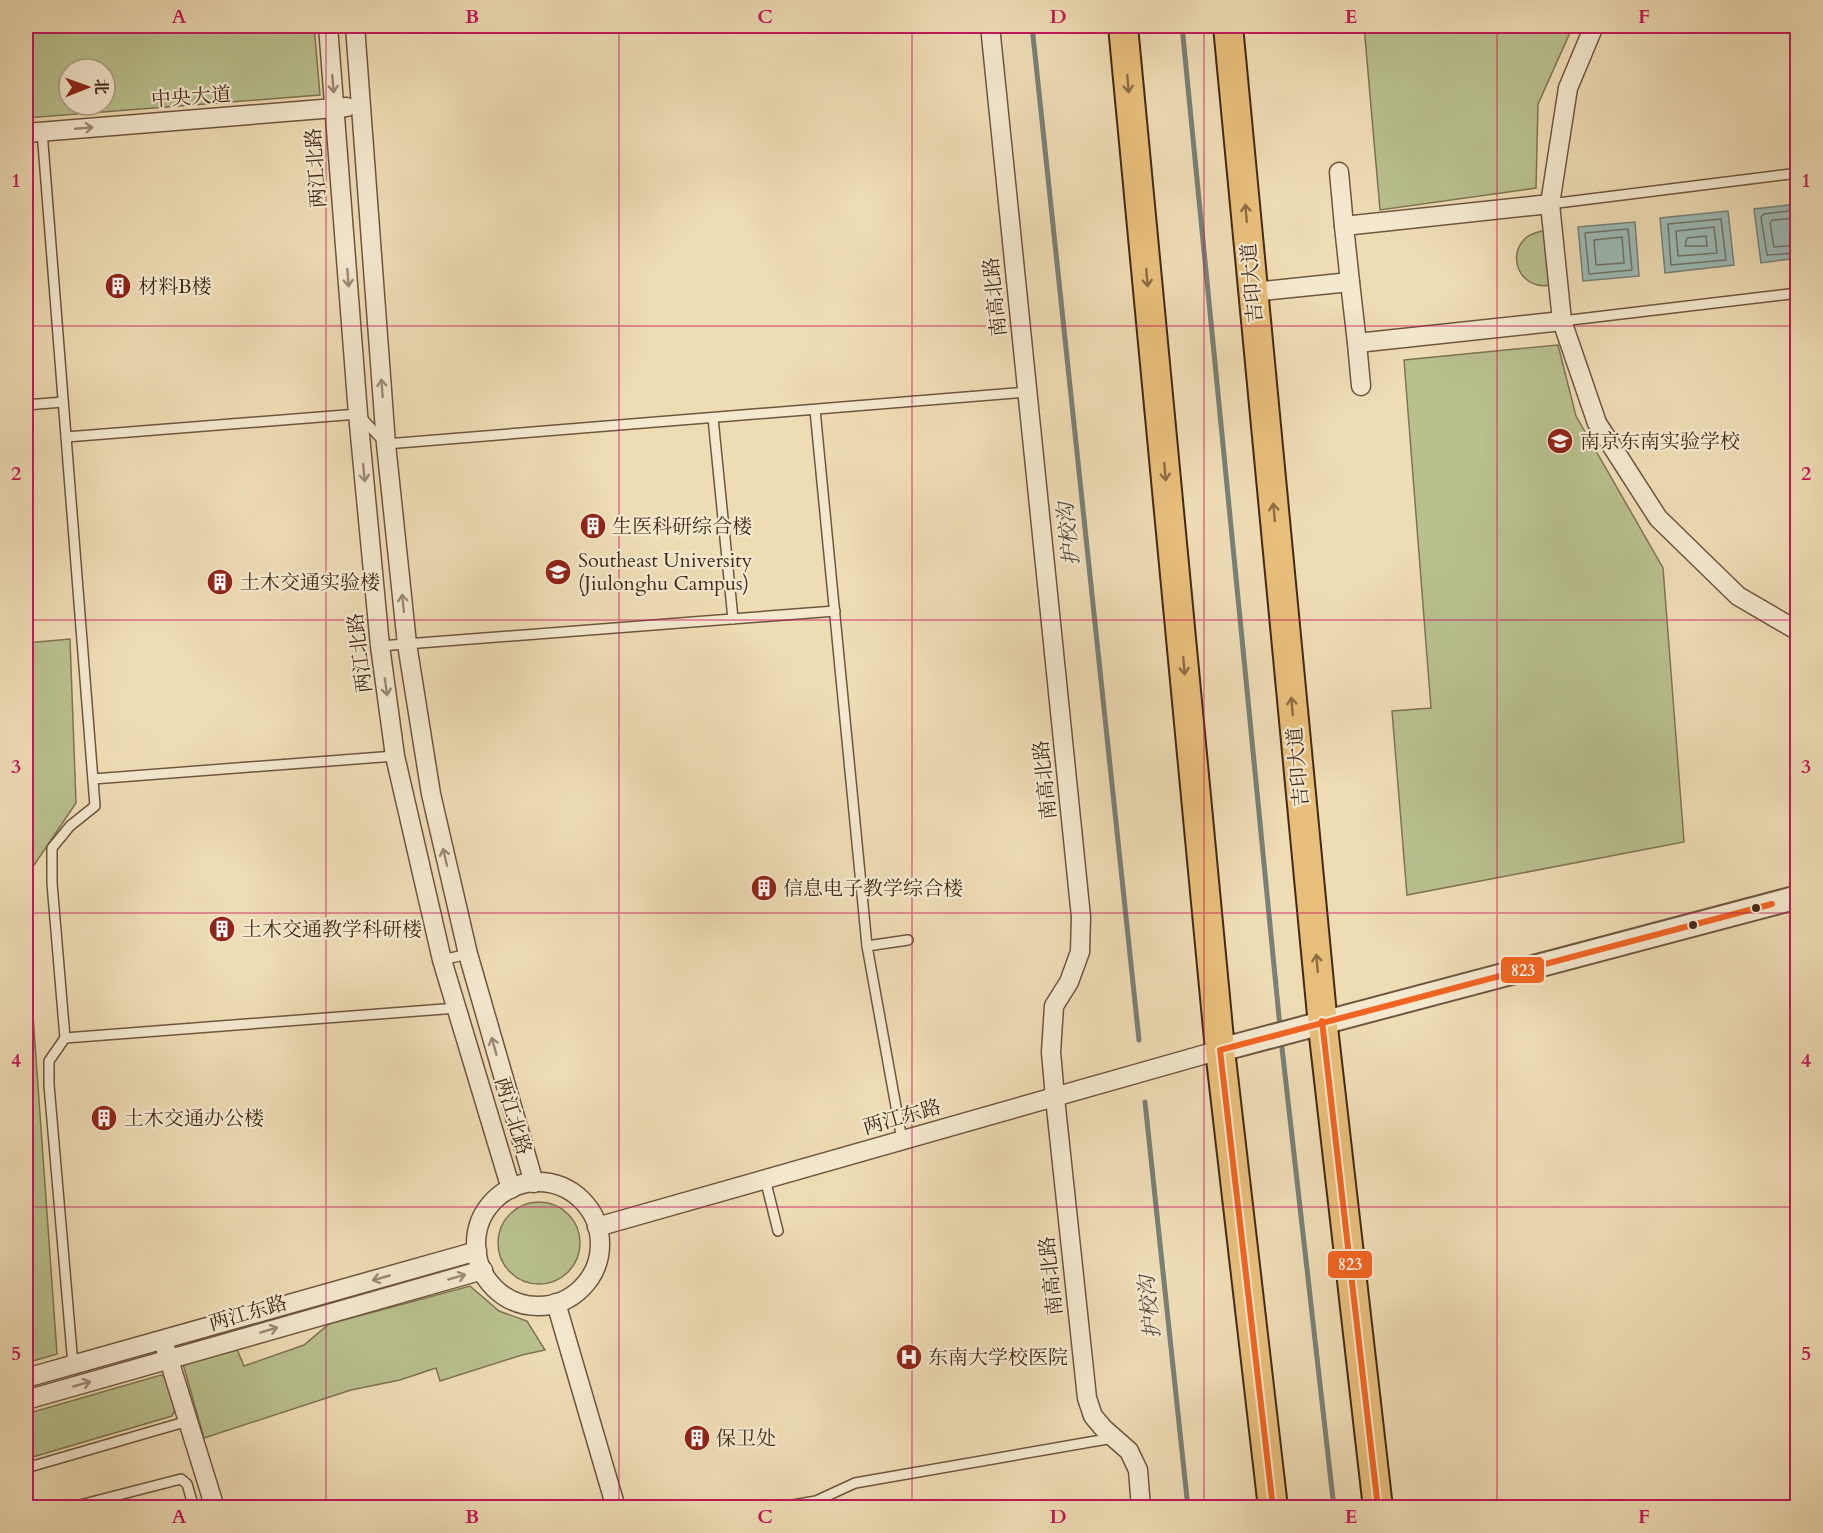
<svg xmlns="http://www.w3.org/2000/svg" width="1823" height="1533" font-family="Cardo,'Noto Serif SC',serif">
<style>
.green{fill:#b8c08e;stroke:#7e7453;stroke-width:1.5;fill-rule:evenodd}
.water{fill:#9cbab6;stroke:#788077;stroke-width:1.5}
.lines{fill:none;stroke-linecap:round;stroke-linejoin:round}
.shore{stroke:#707267;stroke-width:1.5}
.stream{stroke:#788077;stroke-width:5}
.service-casing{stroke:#6e563f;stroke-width:12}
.minor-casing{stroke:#6e563f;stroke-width:21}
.tertiary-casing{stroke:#6e563f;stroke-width:26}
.primary-casing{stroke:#432918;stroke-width:32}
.service{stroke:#f4e8cf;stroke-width:9}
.minor{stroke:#f4e8cf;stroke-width:18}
.tertiary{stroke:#f4e8cf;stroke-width:22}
.primary{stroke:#e7be7a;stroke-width:28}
.bus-1-casing{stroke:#f4e8cf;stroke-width:10}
.bus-1{stroke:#f26522;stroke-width:6}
.oneway{stroke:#9c8874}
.oneway2{stroke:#8d6c44}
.grid{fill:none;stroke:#c2185b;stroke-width:1.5;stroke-opacity:0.55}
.bus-dot{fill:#432918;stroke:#f4e8cf;stroke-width:2}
.labels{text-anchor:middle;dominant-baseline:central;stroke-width:4.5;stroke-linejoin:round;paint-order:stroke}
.street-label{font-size:20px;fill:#432918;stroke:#f4e8cf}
.poi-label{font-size:20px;fill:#432918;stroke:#f4e8cf;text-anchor:start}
.water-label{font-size:21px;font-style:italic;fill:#594d40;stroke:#f4e8cf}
.line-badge{stroke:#f4e8cf;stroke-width:2}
.badge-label{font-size:16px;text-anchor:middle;font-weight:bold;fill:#fff}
.neatline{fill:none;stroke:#c2185b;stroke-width:2}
.grid-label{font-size:20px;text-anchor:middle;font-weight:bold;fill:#c2185b}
</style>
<rect width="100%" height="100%" fill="#eedcb5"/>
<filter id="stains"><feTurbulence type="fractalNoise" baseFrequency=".00333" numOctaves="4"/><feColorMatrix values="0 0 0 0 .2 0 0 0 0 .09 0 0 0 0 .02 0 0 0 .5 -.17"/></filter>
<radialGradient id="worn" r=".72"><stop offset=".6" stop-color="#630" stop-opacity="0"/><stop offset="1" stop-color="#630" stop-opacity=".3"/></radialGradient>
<g class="green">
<path d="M26 26H314L320 95 26 118ZM69 69H105V105H69Z"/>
<path d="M1364 26H1573L1538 104 1536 188 1380 210Z"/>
<path d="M1545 230 1551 285C1520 291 1505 255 1527 237 1532 233 1539 232 1545 230Z"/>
<path d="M1558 345 1576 416 1663 568 1684 842 1407 895 1392 711 1431 708 1404 360Z"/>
<path d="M70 639 76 803 26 877V643Z"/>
<path d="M26 917 57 1354 26 1363Z"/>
<circle cx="539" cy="1243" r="41"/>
<path d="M470 1286 499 1311 527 1321 545 1350 522 1355 440 1381 436 1368 400 1380 351 1390 204 1438 183 1364 236 1347 244 1366 304 1345 329 1324Z"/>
<path d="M161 1375 166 1377 175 1410 172 1416 26 1459V1414Z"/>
</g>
<g class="water">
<path d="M1797 204V258L1761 263 1754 209Z"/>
<path d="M1728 211 1734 265 1665 273 1660 218Z"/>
<path d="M1635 222 1639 276 1583 281 1578 227Z"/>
</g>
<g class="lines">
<g class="shore">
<path d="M1798 210 1764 214 1761 217 1767 255 1798 253"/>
<path d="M1798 218 1772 220 1770 223 1774 247 1798 245"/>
<path d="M1721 219 1726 260 1671 265 1668 224Z"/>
<path d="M1714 227 1717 253 1678 256 1676 231Z"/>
<path d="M1628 229 1632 270 1589 274 1585 233Z"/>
<path d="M1706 236 1707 246H1685L1687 238Z"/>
<path d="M1622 237 1624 263 1596 265 1594 240Z"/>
</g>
<g class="stream">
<path d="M1032 26 1139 1040"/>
<path d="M1182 26 1280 1027"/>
<path d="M1281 1039 1334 1508"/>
<path d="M1145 1102 1188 1508"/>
</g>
<defs>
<g id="service">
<path d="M42 131 95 806 70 826 52 848V883L65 1038 49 1061V1085L73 1365"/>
<path d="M1550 204 1798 173"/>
<path d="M1562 321 1798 293"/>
<path d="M26 405 63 402"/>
<path d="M815 410 867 946 902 1140"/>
<path d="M713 418 733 619"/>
<path d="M66 437 358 414 386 444 1027 392"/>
<path d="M380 646 835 611"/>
<path d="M93 779 395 756"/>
<path d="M867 946 908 940"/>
<path d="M442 960 468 954"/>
<path d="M65 1038 457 1008"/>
<path d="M765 1179 778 1231"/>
<path d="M26 1468 188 1421"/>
<path d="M68 1508 181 1479 187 1484 194 1508"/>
<path d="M776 1508 816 1501 855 1483 1113 1438"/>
</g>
<g id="minor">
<path d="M328 26 358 414 380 646 395 756 442 960 511 1189"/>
<path d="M355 26 386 444 407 644 431 794 468 954 534 1183"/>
<path d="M990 26 1081 917 1080 952 1069 982 1054 1006 1051 1052 1055 1098 1087 1398 1093 1416 1104 1429 1129 1451 1138 1470 1141 1508"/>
<path d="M1594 26 1568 88 1550 204 1562 321 1597 423 1658 518 1738 596 1798 631"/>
<path d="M26 133 347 107"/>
<path d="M1339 172 1344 226"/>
<path d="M1350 282 1357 343 1562 321"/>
<path d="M1253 292 1350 282 1344 226 1550 204"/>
<path d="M1357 343 1361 386"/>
<circle cx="538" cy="1244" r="62"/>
<path d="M597 1227 1220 1050"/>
<path d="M556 1303 616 1508"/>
<path d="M165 1347 215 1508"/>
<path d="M26 1378 477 1251"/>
<path d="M26 1400 483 1270"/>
</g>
<path id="tertiary" d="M1220 1050 1798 897"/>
<g id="primary">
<path d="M1123 26 1220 1050 1273 1508"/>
<path d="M1228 26 1324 1036 1378 1508"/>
</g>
</defs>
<use href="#service" class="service-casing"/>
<use href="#minor" class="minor-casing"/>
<use href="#tertiary" class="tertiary-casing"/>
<use href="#primary" class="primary-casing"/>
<use href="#service" class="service"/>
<use href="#minor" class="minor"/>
<use href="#tertiary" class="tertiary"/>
<use href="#primary" class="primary"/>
<defs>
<g id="bus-1">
<path d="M1322 1021 1378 1508"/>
<path d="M1273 1508 1220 1050 1772 904"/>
</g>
</defs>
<use href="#bus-1" class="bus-1-casing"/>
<use href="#bus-1" class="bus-1"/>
</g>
<defs><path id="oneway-shaft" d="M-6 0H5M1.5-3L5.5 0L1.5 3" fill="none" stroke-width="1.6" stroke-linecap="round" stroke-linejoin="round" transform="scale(1.5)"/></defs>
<g class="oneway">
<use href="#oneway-shaft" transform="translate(333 84) rotate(85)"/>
<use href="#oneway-shaft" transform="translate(84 128) rotate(-5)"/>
<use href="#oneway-shaft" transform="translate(348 278) rotate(86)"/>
<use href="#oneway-shaft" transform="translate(382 388) rotate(-94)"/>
<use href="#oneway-shaft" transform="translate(364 473) rotate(84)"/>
<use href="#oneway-shaft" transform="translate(403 603) rotate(-96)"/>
<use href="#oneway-shaft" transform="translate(386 687) rotate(82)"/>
<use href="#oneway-shaft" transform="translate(445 857) rotate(-103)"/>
<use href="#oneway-shaft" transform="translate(494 1046) rotate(-106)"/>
<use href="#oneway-shaft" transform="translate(457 1277) rotate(-16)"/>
<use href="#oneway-shaft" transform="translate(381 1278) rotate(164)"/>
<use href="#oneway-shaft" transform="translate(269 1330) rotate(-16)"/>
<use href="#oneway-shaft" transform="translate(82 1384) rotate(-16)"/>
</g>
<g class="oneway2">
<use href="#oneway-shaft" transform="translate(1128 84) rotate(85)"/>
<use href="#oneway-shaft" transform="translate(1246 213) rotate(-95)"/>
<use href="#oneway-shaft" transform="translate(1147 278) rotate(85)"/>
<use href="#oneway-shaft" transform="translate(1165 472) rotate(85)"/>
<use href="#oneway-shaft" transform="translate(1274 512) rotate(-95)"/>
<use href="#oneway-shaft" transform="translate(1184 666) rotate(85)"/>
<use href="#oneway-shaft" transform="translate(1292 706) rotate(-95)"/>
<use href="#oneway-shaft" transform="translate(1317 963) rotate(-95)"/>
</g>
<path class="grid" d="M326 26V1508M619 26V1508M912 26V1508M1204 26V1508M1497 26V1508M26 326H1798M26 620H1798M26 913H1798M26 1207H1798"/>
<defs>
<symbol id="building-disc" viewBox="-11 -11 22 22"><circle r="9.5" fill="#8f2418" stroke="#f4e8cf"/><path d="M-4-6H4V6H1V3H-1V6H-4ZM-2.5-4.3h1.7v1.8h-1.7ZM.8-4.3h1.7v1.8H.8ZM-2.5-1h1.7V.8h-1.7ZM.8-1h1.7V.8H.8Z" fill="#fff"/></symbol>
<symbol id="school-disc" viewBox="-11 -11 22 22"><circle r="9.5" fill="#8f2418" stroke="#f4e8cf"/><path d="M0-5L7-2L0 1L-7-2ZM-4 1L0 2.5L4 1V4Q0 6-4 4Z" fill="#fff"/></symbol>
<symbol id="university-disc" viewBox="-11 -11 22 22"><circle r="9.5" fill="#8f2418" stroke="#f4e8cf"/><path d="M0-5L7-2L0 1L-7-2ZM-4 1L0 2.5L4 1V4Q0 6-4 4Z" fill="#fff"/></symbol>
<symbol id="hospital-disc" viewBox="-11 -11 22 22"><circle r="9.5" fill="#8f2418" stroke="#f4e8cf"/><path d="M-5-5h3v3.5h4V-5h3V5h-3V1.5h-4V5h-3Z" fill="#fff"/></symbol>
</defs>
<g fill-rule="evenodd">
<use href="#building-disc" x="103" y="271" width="30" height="30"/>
<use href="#school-disc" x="1545" y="426" width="30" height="30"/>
<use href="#building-disc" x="578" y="511" width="30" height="30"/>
<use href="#university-disc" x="543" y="557" width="30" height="30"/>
<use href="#building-disc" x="205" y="567" width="30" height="30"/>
<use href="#building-disc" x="749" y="873" width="30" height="30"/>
<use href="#building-disc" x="207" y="914" width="30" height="30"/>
<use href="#building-disc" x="89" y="1103" width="30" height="30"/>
<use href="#hospital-disc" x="894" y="1342" width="30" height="30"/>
<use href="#building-disc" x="682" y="1423" width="30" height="30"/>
</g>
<g class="bus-dot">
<circle cx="1756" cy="908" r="5"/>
<circle cx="1693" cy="925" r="5"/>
</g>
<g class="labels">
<g class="street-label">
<text transform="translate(191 97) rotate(-4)">中央大道</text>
<text transform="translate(316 168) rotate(-94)">两江北路</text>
<text transform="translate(1252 283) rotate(-95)">吉印大道</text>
<text transform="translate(995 297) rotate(-96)">南高北路</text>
<text transform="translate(360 653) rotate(-97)">两江北路</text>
<text transform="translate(1298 767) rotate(-95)">吉印大道</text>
<text transform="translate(1045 780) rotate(-96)">南高北路</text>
<text transform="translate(513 1116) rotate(73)">两江北路</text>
<text transform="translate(902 1117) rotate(-16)">两江东路</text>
<text transform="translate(1051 1276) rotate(-96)">南高北路</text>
<text transform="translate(248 1313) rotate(-16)">两江东路</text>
</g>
<g class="poi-label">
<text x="138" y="286">材料B楼</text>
<text x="1580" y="441">南京东南实验学校</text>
<text x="612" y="526">生医科研综合楼</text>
<text x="578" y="560">Southeast University<tspan x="578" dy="23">(Jiulonghu Campus)</tspan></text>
<text x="240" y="582">土木交通实验楼</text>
<text x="783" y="888">信息电子教学综合楼</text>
<text x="242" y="929">土木交通教学科研楼</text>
<text x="124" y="1118">土木交通办公楼</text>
<text x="928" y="1357">东南大学校医院</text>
<text x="716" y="1438">保卫处</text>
</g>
<g class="water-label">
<text transform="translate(1069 534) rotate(-96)">护校沟</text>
<text transform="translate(1150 1307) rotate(-96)">护校沟</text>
</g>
</g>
<g class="line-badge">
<rect x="1500" y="956" width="45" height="28" rx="6" fill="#f26522"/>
<rect x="1327" y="1250" width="46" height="29" rx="6" fill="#f26522"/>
</g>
<g class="badge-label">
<text x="1523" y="976">823</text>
<text x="1350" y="1270">823</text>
</g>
<rect width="1823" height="1533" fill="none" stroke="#eedcb5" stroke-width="66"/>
<g transform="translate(87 87) rotate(89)"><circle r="28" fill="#f4e8cf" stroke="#ad9c86" stroke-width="1.5"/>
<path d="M0-4.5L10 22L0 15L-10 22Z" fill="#8f2418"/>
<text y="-9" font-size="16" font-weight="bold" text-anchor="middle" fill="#432918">北</text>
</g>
<rect x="33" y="33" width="1757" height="1467" class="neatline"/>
<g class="grid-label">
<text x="179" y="23">A</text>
<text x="472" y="23">B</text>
<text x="765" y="23">C</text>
<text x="1058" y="23">D</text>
<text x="1351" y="23">E</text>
<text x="1644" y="23">F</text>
<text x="16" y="187">1</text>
<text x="1806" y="187">1</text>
<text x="16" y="480">2</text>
<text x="1806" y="480">2</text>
<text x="16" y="773">3</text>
<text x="1806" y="773">3</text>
<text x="16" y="1067">4</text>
<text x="1806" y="1067">4</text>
<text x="16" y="1360">5</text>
<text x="1806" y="1360">5</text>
<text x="179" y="1523">A</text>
<text x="472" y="1523">B</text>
<text x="765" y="1523">C</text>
<text x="1058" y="1523">D</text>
<text x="1351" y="1523">E</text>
<text x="1644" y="1523">F</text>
</g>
<rect width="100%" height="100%" filter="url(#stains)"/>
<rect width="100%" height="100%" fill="url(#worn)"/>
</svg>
